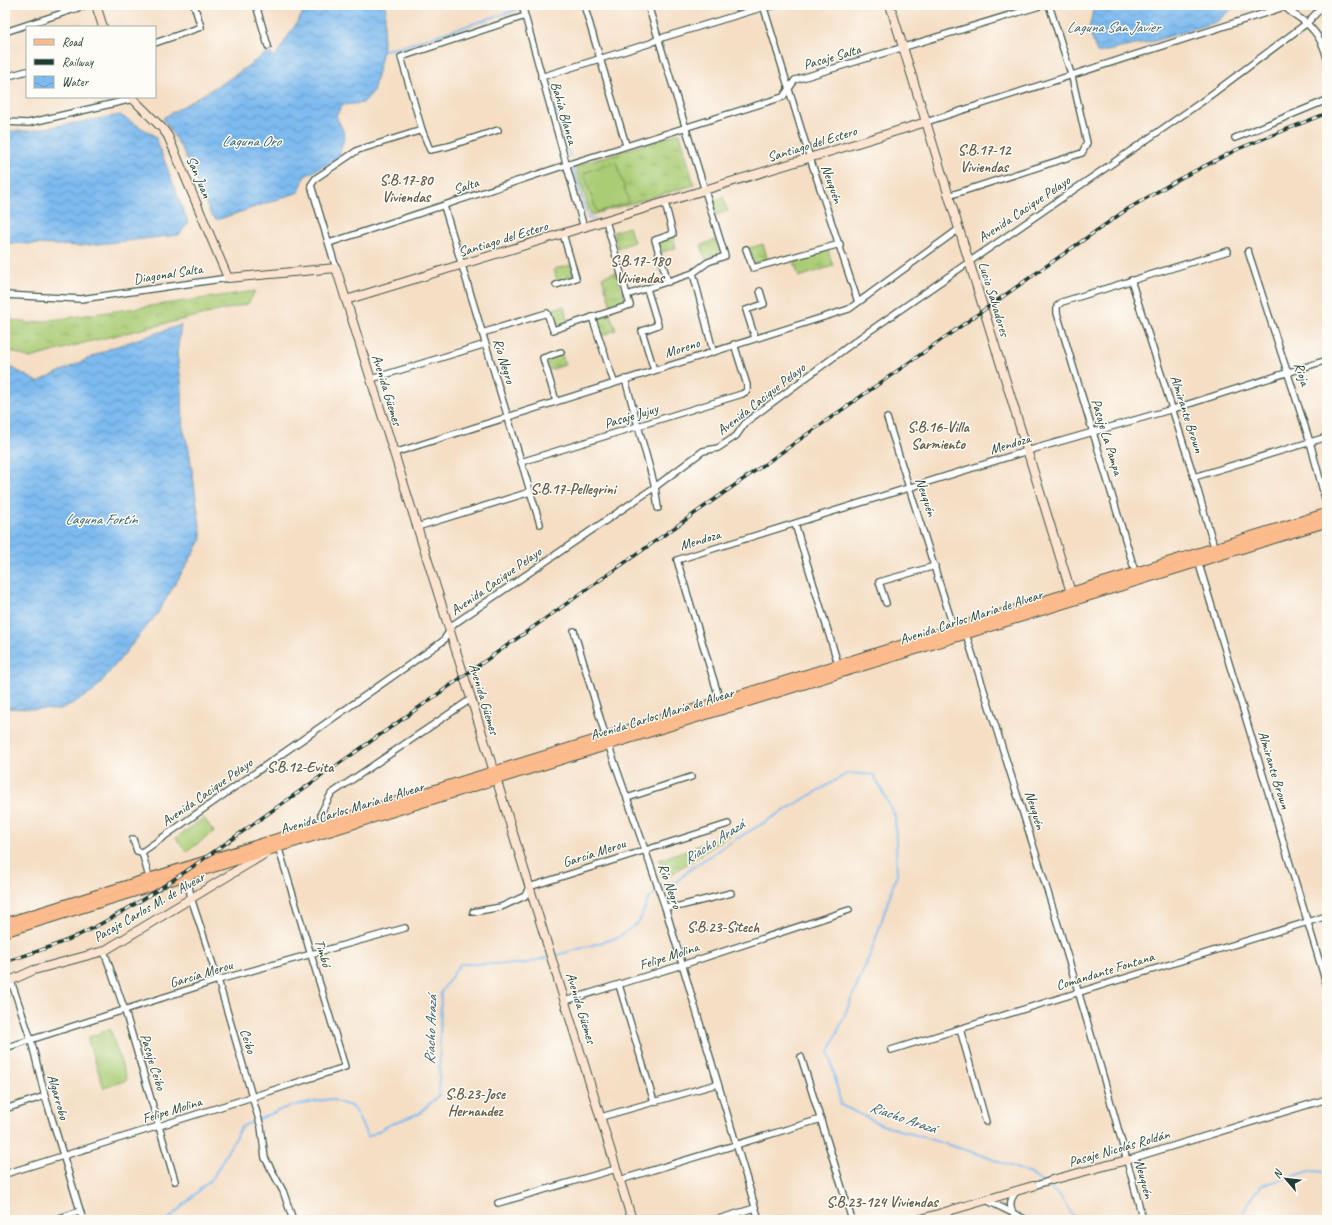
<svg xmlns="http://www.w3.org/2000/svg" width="1332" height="1225" font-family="Caveat,sans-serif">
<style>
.grass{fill:url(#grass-tufts);stroke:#648454}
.garden{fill:#aacc75;stroke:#648454}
.water{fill:url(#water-waves);stroke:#4e7c92}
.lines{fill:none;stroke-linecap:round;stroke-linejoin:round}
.stream{stroke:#7dbaef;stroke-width:2}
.street-casing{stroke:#3f554a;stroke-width:8}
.secondary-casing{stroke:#3f554a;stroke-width:10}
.primary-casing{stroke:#3f554a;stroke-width:11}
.street{stroke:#fff;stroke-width:5.5}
.secondary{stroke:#fde4d1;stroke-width:8}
.primary{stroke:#fbbb8d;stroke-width:9}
.rail-casing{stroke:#1f3d34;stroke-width:3.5}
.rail{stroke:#fdfcf7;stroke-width:2;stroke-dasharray:6;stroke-linecap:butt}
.labels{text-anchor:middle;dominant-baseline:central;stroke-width:3;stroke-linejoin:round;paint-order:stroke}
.street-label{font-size:14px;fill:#1f3d34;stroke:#fdfcf7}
.water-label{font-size:15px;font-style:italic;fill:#365c63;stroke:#fdfcf7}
.neighbourhood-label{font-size:15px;font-weight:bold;fill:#645c4a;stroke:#fdfcf7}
</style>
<defs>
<pattern id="grass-tufts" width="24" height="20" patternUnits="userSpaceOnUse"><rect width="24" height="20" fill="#aacc75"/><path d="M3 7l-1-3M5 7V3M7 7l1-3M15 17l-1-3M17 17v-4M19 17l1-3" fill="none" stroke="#8aa761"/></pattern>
<pattern id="water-waves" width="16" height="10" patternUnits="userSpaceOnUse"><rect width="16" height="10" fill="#7dbaef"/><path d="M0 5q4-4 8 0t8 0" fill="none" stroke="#6698c2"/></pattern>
</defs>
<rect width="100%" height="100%" fill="#fdfcf7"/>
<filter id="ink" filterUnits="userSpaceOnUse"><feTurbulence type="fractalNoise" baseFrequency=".025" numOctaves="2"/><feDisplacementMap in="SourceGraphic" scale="8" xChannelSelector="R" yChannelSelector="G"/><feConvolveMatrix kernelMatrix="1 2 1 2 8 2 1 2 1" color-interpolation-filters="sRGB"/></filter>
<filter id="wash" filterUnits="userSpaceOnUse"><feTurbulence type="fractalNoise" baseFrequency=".012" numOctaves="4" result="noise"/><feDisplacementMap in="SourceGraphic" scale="16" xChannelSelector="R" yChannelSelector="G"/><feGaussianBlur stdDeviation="0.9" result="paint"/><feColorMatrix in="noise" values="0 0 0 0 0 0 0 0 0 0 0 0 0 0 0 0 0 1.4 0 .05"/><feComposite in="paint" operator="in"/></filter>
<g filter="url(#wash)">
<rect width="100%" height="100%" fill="#f5dec4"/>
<g class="grass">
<path d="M680 133 694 185 591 215 575 166Z"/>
<path d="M723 197 728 211 716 215 712 201Z"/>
<path d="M629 227 634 242 618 248 613 232Z"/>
<path d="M673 236 676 248 661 252 658 240Z"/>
<path d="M715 240 720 254 705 259 701 245Z"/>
<path d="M763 244 768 260 754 264 749 248Z"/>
<path d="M828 250 833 266 799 277 794 262Z"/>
<path d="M571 265 574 277 557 281 554 269Z"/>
<path d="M616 272 625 301 611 306 602 277Z"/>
<path d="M255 291 248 304 88 342 30 358 5 349V319L31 323Z"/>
<path d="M564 306 568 323 554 327 550 310Z"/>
<path d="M610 314 616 330 601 336 595 320Z"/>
<path d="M561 352 565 365 550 370 545 358Z"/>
<path d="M736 831 669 876 659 860Z"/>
</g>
<g class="garden">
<path d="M616 162 629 202 597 212 584 173Z"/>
<path d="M204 818 214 832 186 852 176 838Z"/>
<path d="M110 1029 127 1080 104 1088 87 1038Z"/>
</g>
<g class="water">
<path d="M308 5H386L382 55 373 92 363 103 342 105 336 116 345 135 338 158 305 176 299 192 217 220 211 215 183 151 163 118 229 79 268 52 275 57Z"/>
<path d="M1094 5H1237L1216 22 1154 41 1097 53 1089 29Z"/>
<path d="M120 115 155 136 188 223 179 235 81 246 5 243V131H29Z"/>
<path d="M181 325 177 354 182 388 183 428 189 449 202 539 157 614 93 692 60 710 5 708V364L38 382 111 348Z"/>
</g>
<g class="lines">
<g class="stream">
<path d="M383 50 401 47 516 10"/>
<path d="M537 50 544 72"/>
<path d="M547 83 570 157"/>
<path d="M573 168 588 217 595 220"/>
<path d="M554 956 617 938 639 922 648 900 660 889 670 887 693 867 726 845 848 773 874 775 895 816 897 874 872 950 829 1052 841 1105 882 1125 979 1154 1031 1174 1060 1196 1076 1220"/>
<path d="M168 1220 214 1176 241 1127 287 1107 330 1099 353 1107 368 1137 391 1124 420 1113 439 1095 441 992 460 964H523L549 957"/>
<path d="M1238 1220 1260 1186 1310 1171 1327 1172"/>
</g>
</g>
</g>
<g filter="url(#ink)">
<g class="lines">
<defs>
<g id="street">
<path d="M256 5 268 46"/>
<path d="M522 5 584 228"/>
<path d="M584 5 626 145"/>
<path d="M763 5 810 158 858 302"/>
<path d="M1283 5C1288 11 1295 15 1301 19 1315 29 1323 42 1327 58"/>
<path d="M5 32 87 5"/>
<path d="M155 43 201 27 194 5"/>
<path d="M5 77 27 71"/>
<path d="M541 77 651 43 658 39 764 7 778 5"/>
<path d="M5 122 28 123 133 99"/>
<path d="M926 122 1284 7"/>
<path d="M498 130 449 146 430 150 422 130 401 57 525 16"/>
<path d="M1235 138 1327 100"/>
<path d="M948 196 1082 153 1087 143 1072 77 1049 5"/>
<path d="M665 203 673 234 655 240 668 282"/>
<path d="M444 206 540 524"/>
<path d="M606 221 627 295"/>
<path d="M329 243 566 165 783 97 795 80 1043 5"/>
<path d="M746 249 753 268 840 244"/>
<path d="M1248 251 1310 442 1327 506"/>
<path d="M336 268 311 185 316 178 358 150 422 130"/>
<path d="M693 273 713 351"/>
<path d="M1131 280 1194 477 1215 550"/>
<path d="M556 285 576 278 563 234"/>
<path d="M647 289 658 325 642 331 654 370"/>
<path d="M5 295 81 299 228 278"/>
<path d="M592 317 614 382"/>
<path d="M482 333 547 313 553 330 630 305 627 295 693 273 708 262 725 256 648 5"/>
<path d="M755 338 746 310 764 304 760 291"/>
<path d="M371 379 486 344"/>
<path d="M625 379 655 487 658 508"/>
<path d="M556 401 543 358 561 352"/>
<path d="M887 418 954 629 957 630"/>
<path d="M394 453 849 309 959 229"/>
<path d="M521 462 742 394 747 391V385L734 344"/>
<path d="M1194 477 1327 437"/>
<path d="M795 524 839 667"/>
<path d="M417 527 530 492"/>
<path d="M1198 561 1327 986"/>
<path d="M1136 575 1057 313V306L1062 302 1228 251"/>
<path d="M886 603 879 582 935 566"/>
<path d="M574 631 606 738 665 907 759 1220"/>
<path d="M965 633 966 634C1028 828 1091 1023 1143 1220"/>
<path d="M721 704 677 560 1027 451 1173 409 1327 360"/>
<path d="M627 798 691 777"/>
<path d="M321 825V813L331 794 471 699"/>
<path d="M133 839 137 851 142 852"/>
<path d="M142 852 443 641 454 624 655 487 703 451 718 448 736 436 746 422 861 337 969 262 1200 103 1307 23 1324 5"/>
<path d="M142 852 150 881"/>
<path d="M187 874 191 898 218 980 261 1127 265 1158 283 1191 293 1220"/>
<path d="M665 907 680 906 731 893"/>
<path d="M473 912 501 907 525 896 529 887 728 824"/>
<path d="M104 951 125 1011 175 1181"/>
<path d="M11 981 31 1040 45 1096 83 1220"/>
<path d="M619 985 654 1102"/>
<path d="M565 1001 682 965 849 910"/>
<path d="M960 1029 986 1122"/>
<path d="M5 1048 218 980 405 928"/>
<path d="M891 1050 1327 916"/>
<path d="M801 1057 852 1220"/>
<path d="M5 1109 45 1096"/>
<path d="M601 1117 717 1084"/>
<path d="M1127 1160 1327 1099"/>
<path d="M5 1174 252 1097 345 1067 278 846"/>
<path d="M620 1180 821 1119"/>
<path d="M1033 1186 1052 1180"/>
<path d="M986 1200 1027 1220"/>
<path d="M498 1203 616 1169"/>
<path d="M947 1211 949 1220"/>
<path d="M1012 1211C1009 1203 1011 1198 1017 1191"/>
<path d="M54 1220 80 1211"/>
<path d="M715 1220 755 1208"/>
</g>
<g id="secondary">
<path d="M96 5 103 27"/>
<path d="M890 5 1073 599"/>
<path d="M131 97 163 129 168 136 228 278 336 268 496 778 632 1220"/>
<path d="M346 300 926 122"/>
<path d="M5 983 34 970 104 951 266 853"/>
<path d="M1052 1180 1127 1160"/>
<path d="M918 1220 1033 1186"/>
</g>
<g id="primary">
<path d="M5 923 1327 513"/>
<path d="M5 932 1327 522"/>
</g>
</defs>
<use href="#street" class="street-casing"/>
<use href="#secondary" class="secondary-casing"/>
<use href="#primary" class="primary-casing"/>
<use href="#street" class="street"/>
<use href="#secondary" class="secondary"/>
<use href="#primary" class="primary"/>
<defs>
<path id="rail" d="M5 962C32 953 60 945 85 932 120 915 153 893 185 872L1126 210 1179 179 1238 149 1327 113"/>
</defs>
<use href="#rail" class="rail-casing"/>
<use href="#rail" class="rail"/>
</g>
</g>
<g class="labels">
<g class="street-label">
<text transform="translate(832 57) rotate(-16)">Pasaje Salta</text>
<text transform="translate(564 113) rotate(74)">Bahía Blanca</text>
<text transform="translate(812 144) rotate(-17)">Santiago del Estero</text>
<text transform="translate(199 177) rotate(67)">San Juan</text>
<text transform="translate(832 184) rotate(71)">Neuquén</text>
<text transform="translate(466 186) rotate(-18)">Salta</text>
<text transform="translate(1024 209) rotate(-34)">Avenida Cacique Pelayo</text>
<text transform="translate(503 239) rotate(-17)">Santiago del Estero</text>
<text transform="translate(168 274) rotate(-9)">Diagonal Salta</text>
<text transform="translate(994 299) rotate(73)">Lucio Salvadores</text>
<text transform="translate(682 348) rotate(-18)">Moreno</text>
<text transform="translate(504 361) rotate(73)">Río Negro</text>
<text transform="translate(1302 374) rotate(72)">Rioja</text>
<text transform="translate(387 390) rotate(73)">Avenida Güemes</text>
<text transform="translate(761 399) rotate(-38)">Avenida Cacique Pelayo</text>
<text transform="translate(1187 414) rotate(72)">Almirante Brown</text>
<text transform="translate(631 416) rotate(-17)">Pasaje Jujuy</text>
<text transform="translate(1107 437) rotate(73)">Pasaje La Pampa</text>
<text transform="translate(1010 444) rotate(-17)">Mendoza</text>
<text transform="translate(926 497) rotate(72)">Neuquén</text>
<text transform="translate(700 540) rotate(-17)">Mendoza</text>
<text transform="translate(496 581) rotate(-35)">Avenida Cacique Pelayo</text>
<text transform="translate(971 617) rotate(-18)">Avenida Carlos María de Alvear</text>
<text transform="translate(484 699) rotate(73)">Avenida Güemes</text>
<text transform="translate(662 714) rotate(-17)">Avenida Carlos María de Alvear</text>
<text transform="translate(1274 770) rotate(73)">Almirante Brown</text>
<text transform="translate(207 792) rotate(-35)">Avenida Cacique Pelayo</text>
<text transform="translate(352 808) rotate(-17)">Avenida Carlos María de Alvear</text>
<text transform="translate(1035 810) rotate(73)">Neuquén</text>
<text transform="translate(594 853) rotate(-18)">García Merou</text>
<text transform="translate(670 886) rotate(71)">Río Negro</text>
<text transform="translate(149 907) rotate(-30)">Pasaje Carlos M. de Alvear</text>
<text transform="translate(323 953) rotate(73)">Timbó</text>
<text transform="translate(669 956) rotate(-18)">Felipe Molina</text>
<text transform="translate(1105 971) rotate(-17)">Comandante Fontana</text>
<text transform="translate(201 974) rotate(-17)">García Merou</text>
<text transform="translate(581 1008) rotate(73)">Avenida Güemes</text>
<text transform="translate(248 1041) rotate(73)">Ceibo</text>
<text transform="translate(153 1062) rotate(73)">Pasaje Ceibo</text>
<text transform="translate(58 1097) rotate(74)">Algarrobo</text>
<text transform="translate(172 1110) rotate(-17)">Felipe Molina</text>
<text transform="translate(1119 1148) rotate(-16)">Pasaje Nicolás Roldán</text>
<text transform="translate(1144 1179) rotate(75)">Neuquén</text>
</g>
<g class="water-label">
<text x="1113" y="27">Laguna San Javier</text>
<text x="251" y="141">Laguna Oro</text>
<text x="101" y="519">Laguna Fortín</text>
<text transform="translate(714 842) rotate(-33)">Riacho Arazá</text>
<text transform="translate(431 1030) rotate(-88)">Riacho Arazá</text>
<text transform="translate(903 1118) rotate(19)">Riacho Arazá</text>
</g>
<g class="neighbourhood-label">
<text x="984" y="150">S.B.17-12<tspan x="984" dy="17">Viviendas</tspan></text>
<text x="406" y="180">S.B.17-80<tspan x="406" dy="17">Viviendas</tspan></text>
<text x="640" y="261">S.B.17-180<tspan x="640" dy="17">Viviendas</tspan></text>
<text x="938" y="427">S.B.16-Villa<tspan x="938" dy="17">Sarmiento</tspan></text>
<text x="573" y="489">S.B.17-Pellegrini</text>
<text x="300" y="767">S.B.12-Evita</text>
<text x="723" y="927">S.B.23-Sitech</text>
<text x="475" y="1094">S.B.23-Jose<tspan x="475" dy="17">Hernandez</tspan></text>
<text x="882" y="1202">S.B.23-124 Viviendas</text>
</g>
</g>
<rect width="1332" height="1225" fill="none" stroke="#fdfcf7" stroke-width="20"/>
<rect x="26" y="26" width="130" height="72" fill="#fdfcf7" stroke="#a4b0a9"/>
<rect x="34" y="39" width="20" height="6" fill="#fbbb8d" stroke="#a4b0a9"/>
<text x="62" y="46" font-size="12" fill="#1f3d34">Road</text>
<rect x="34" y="59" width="20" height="6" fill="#1f3d34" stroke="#a4b0a9"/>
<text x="62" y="66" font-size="12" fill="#1f3d34">Railway</text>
<rect x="34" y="76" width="20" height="12" fill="url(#water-waves)" stroke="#a4b0a9"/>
<text x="62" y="86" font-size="12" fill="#1f3d34">Water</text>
<g transform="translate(1286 1179) rotate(298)" stroke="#fdfcf7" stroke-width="3" paint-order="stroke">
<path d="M0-3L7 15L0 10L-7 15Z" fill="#1f3d34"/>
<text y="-6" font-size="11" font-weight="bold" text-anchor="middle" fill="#1f3d34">N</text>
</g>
</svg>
